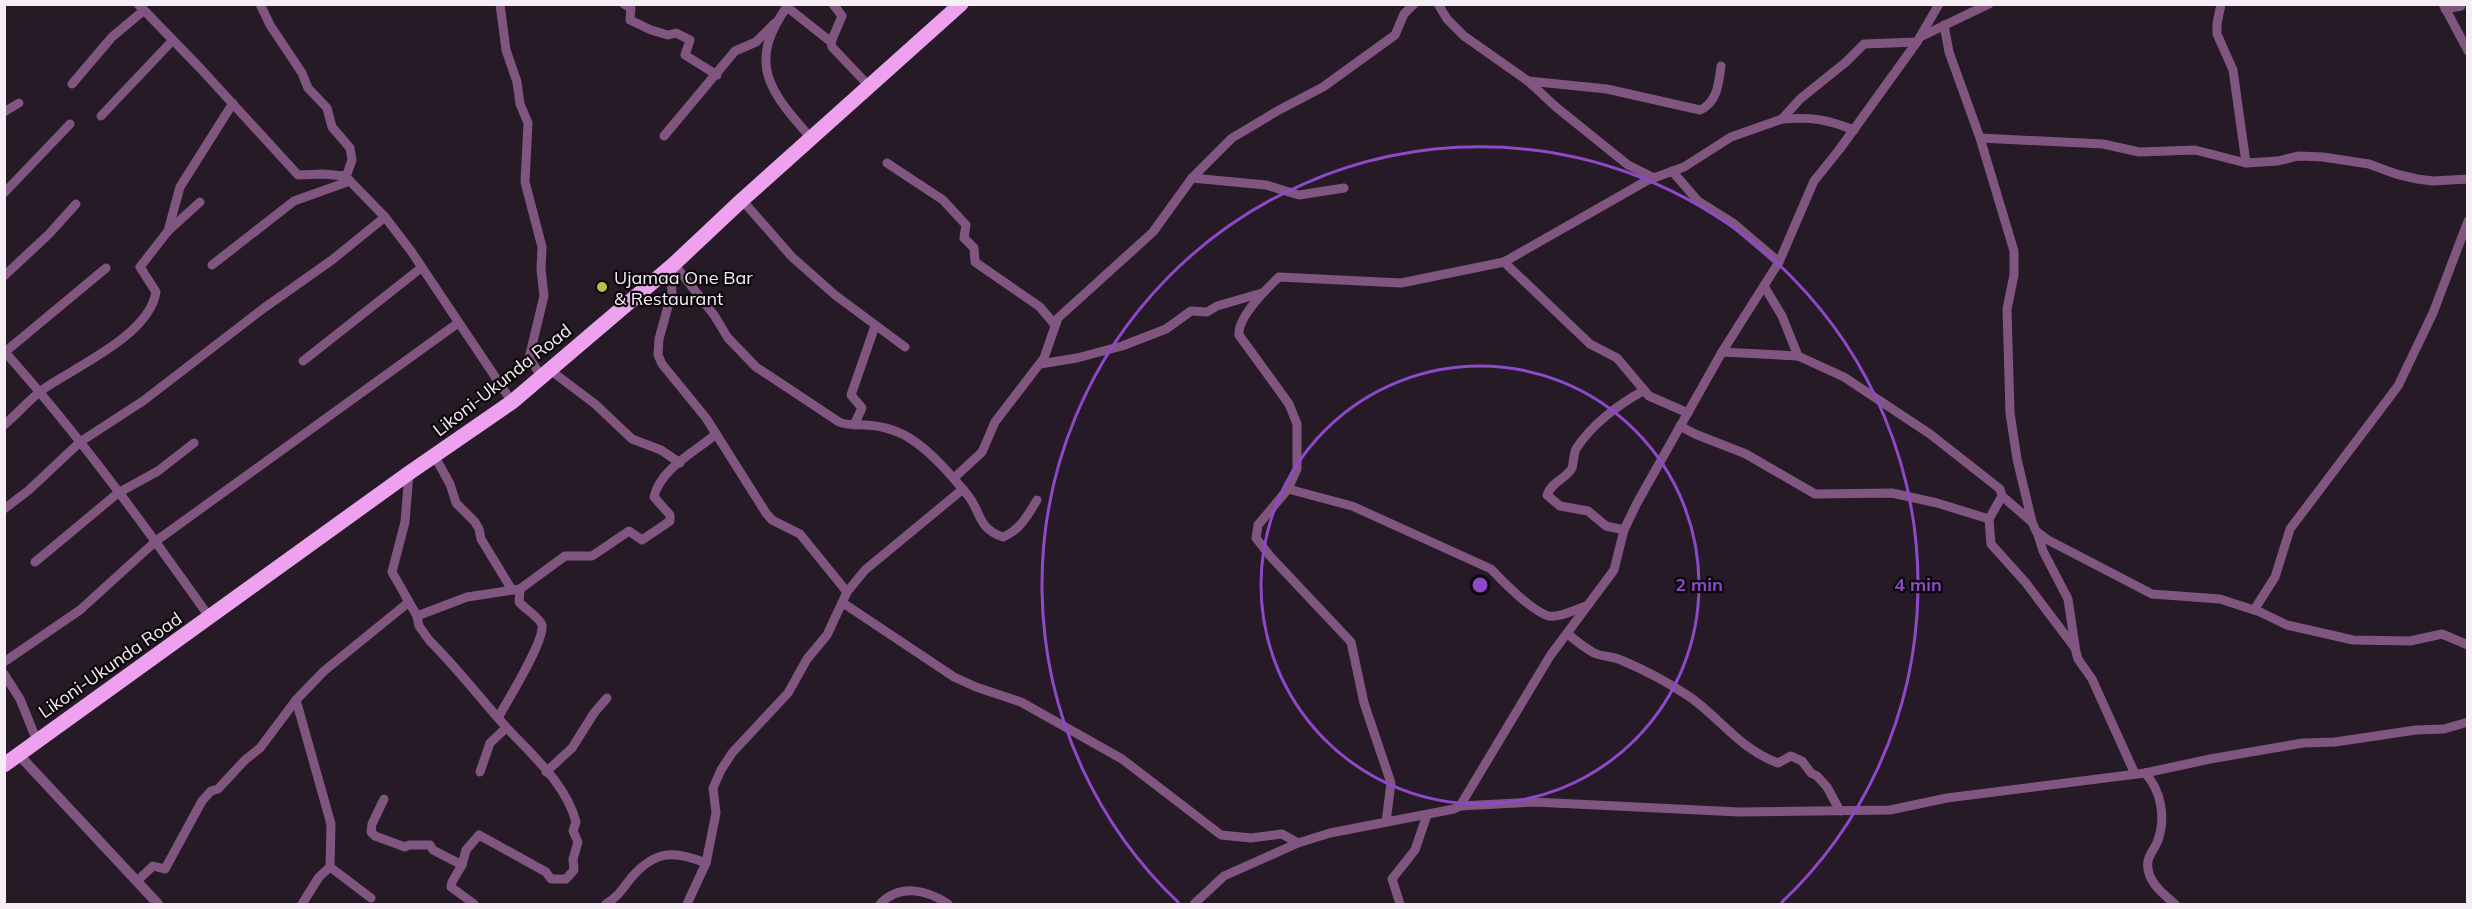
<svg xmlns="http://www.w3.org/2000/svg" width="2472" height="909" font-family="Mulish,sans-serif">
<style>
.lines{fill:none;stroke-linecap:round;stroke-linejoin:round}
.minor{stroke:#805681;stroke-width:9}
.tertiary{stroke:#805681;stroke-width:10}
.trunk{stroke:#eea1ef;stroke-width:15}
.ring{fill:none;stroke:#8d49c7;stroke-width:3}
.poi-dot{fill:#b3c24b;stroke:#0b070b;stroke-width:2}
.labels{text-anchor:middle;dominant-baseline:central;stroke-width:4.5;stroke-linejoin:round;paint-order:stroke}
.poi-label{font-size:18px;fill:#f5eef5;stroke:#0b070b;text-anchor:start}
.street-label{font-size:18px;fill:#f5eef5;stroke:#0b070b}
.centre{fill:#8d49c7;stroke:#0b070b;stroke-width:3}
.ring-label{font-size:18px;text-anchor:middle;font-weight:bold;fill:#8d49c7;stroke:#0b070b;stroke-width:4.5;stroke-linejoin:round;paint-order:stroke}
</style>
<rect width="100%" height="100%" fill="#251a25"/>
<g class="lines">
<g class="minor">
<path d="M138 4 200 68 298 175 323 174 345 176 385 217 411 251 512 402"/>
<path d="M260 4 270 25 302 73 308 88 327 108 332 127 350 148 352 160 346 177"/>
<path d="M500 4 506 50 517 82 520 104 528 123 525 182 542 247 541 269 544 296 529 358 542 377"/>
<path d="M624 4 631 8 630 20 651 30 668 35 676 33 690 40 685 55 717 75"/>
<path d="M789 4C745 63 770 92 812 139"/>
<path d="M1438 4 1447 19 1464 36 1528 81 1607 89 1700 110C1717 103 1719 83 1721 66"/>
<path d="M2221 4 2217 24V34L2233 70 2246 163"/>
<path d="M2443 4 2468 51"/>
<path d="M787 7 831 42 832 47 869 86"/>
<path d="M2445 9 2461 6"/>
<path d="M1944 25 1949 52 1980 138 2014 251V275L2007 309 2010 413 2017 459 2032 522 2036 531 2048 540 2152 594 2220 599 2260 612 2287 625 2353 640 2410 641 2442 634 2468 645"/>
<path d="M1920 37 1989 4"/>
<path d="M831 42 842 16 833 4"/>
<path d="M1528 81 1556 107 1628 165 1654 178"/>
<path d="M72 84 112 37 143 11"/>
<path d="M4 112 19 103"/>
<path d="M101 116 172 41"/>
<path d="M1782 119C1812 117 1826 119 1854 130"/>
<path d="M664 136 735 51 756 42 775 23"/>
<path d="M1980 138 2103 144 2139 152 2195 150 2246 163 2278 161 2298 156 2323 157 2369 164 2396 174 2417 179 2433 181 2468 179"/>
<path d="M887 163 943 200 966 225 964 238 974 248 975 262 1040 307 1055 325"/>
<path d="M1672 171 1698 201 1733 223 1779 262"/>
<path d="M1192 178 1266 185 1299 195 1344 188"/>
<path d="M4 193 70 124"/>
<path d="M742 200 792 257 835 295 905 347"/>
<path d="M168 231 180 187 233 103"/>
<path d="M1504 262 1590 344 1617 358 1649 396 1688 413"/>
<path d="M674 264 714 315 728 338 756 367 839 422C848 426 856 424 866 425 882 426 900 431 914 441 934 455 950 474 966 493 982 511 976 528 1003 537 1020 530 1028 515 1037 500"/>
<path d="M212 265 294 201 350 181"/>
<path d="M664 273 671 282 672 292 659 339 658 355 662 364 706 418 766 513 772 520 800 534 847 592"/>
<path d="M4 276 49 234 76 204"/>
<path d="M1764 286 1782 316 1798 356"/>
<path d="M4 351C79 435 145 526 210 618"/>
<path d="M5 352 106 268"/>
<path d="M1722 352 1798 356 1844 377 1930 434 2000 489 2002 496 1989 519 1991 544 2026 583 2075 648 2078 659 2092 679 2135 774"/>
<path d="M303 361 421 268"/>
<path d="M1040 364 1077 358 1122 346 1166 329 1191 311 1207 312 1217 306 1262 293"/>
<path d="M550 370 595 404 632 439 661 450 680 463"/>
<path d="M4 425C17 414 29 400 42 390 74 367 149 336 156 292L140 267 168 231 200 202"/>
<path d="M854 425 862 408 851 395 875 326"/>
<path d="M1680 426 1695 434 1746 454 1815 494 1892 493 1937 503 1989 519"/>
<path d="M435 457 450 484 456 503 475 522 479 529 481 539 512 590"/>
<path d="M409 473 405 522 392 572 417 616 419 626 429 640C457 668 480 698 506 727 532 755 566 784 576 822L573 831 578 842 573 859 574 870 566 879H551L546 872 479 835 466 850 462 865"/>
<path d="M954 478 982 452 995 422 1044 358 1058 318 1153 232 1192 178 1232 138 1279 110 1323 87 1395 35 1404 14 1414 4"/>
<path d="M1288 489 1352 506 1491 569C1503 582 1533 612 1549 616 1560 618 1576 609 1586 606"/>
<path d="M2002 496 2032 522"/>
<path d="M4 509 29 490 80 442 143 401 264 308 332 260 385 217"/>
<path d="M1624 530 1606 526 1588 511 1560 506 1547 495C1551 482 1567 478 1572 468 1574 462 1573 455 1576 449 1591 425 1619 404 1643 391"/>
<path d="M2037 532 2043 551 2068 599 2075 646"/>
<path d="M35 562 118 493 158 471 194 443"/>
<path d="M843 603 954 677 976 687 1021 702 1122 759 1221 835 1251 838 1282 834 1298 843"/>
<path d="M2254 610 2275 577 2290 529 2398 386 2433 313 2468 221"/>
<path d="M417 616 467 597 520 589 565 556H592L629 531 642 540 670 521V515L654 497C660 469 695 452 716 434"/>
<path d="M1568 634C1576 641 1585 648 1594 653 1603 657 1612 656 1621 660 1645 670 1669 683 1690 697 1721 719 1741 750 1778 763L1791 756 1802 761 1811 773 1817 776 1827 787 1840 811"/>
<path d="M4 662 80 610 156 541 458 323"/>
<path d="M4 674 20 699 37 741"/>
<path d="M296 700 331 824 330 867 371 898"/>
<path d="M498 718C507 701 545 641 542 625 540 618 524 608 519 602L520 589"/>
<path d="M480 772 490 743 506 728"/>
<path d="M546 772 572 748 594 713 607 698"/>
<path d="M2145 773C2161 790 2166 817 2158 840 2156 847 2149 854 2148 861 2145 880 2163 894 2175 904"/>
<path d="M384 799 372 824 371 832 375 836 405 847 409 845H430L433 850 462 865 452 882 451 887 474 904"/>
<path d="M1460 806 1550 656 1614 570 1624 530 1637 503 1722 352 1779 262 1814 181 1839 150 1917 42 1939 4"/>
<path d="M1386 822 1391 783 1364 703 1351 642 1270 556 1256 538 1258 525 1288 489 1297 469V424L1289 404 1239 335C1237 318 1267 288 1279 277L1401 283 1504 262 1648 180 1684 167 1731 137 1782 119 1800 99 1846 62 1864 44 1917 42"/>
<path d="M137 881 153 866 165 869 202 801 211 791 218 789 245 760 260 748 296 700 324 671 409 602"/>
<path d="M302 904 319 877 330 867"/>
<path d="M606 904C618 897 623 888 631 878 655 850 674 850 706 863"/>
<path d="M687 904 706 863 716 813 713 788 721 770 732 753 788 693 807 659 827 635 847 592 865 570 963 489"/>
<path d="M880 904C899 884 926 889 948 904"/>
<path d="M1194 904 1224 876 1298 843 1330 833 1454 809 1460 806 1534 802 1739 812 1890 810 1947 798 2145 773 2210 759 2303 743 2335 742 2416 730 2444 729 2468 722"/>
<path d="M1400 904 1392 879 1415 850 1427 815"/>
</g>
<path class="tertiary" d="M19 755 158 904"/>
<path class="trunk" d="M4 765 409 473 512 402 674 264 742 200 961 4"/>
</g>
<g class="ring">
<circle cx="1480" cy="585" r="219"/>
<path d="M1179 903A438 438 0 1 1 1781 903"/>
</g>
<circle class="poi-dot" cx="602" cy="287" r="6"/>
<g class="labels">
<g class="poi-label">
<text x="614" y="277">Ujamaa One Bar<tspan x="614" dy="21">&amp; Restaurant</tspan></text>
</g>
<g class="street-label">
<text transform="translate(502 380) rotate(-38)">Likoni-Ukunda Road</text>
<text transform="translate(110 665) rotate(-35)">Likoni-Ukunda Road</text>
</g>
</g>
<circle cx="1480" cy="585" r="9" class="centre"/>
<g class="ring-label">
<text x="1699" y="591">2 min</text>
<text x="1918" y="591">4 min</text>
</g>
<rect width="2472" height="909" fill="none" stroke="#f5eef5" stroke-width="12"/>
</svg>
